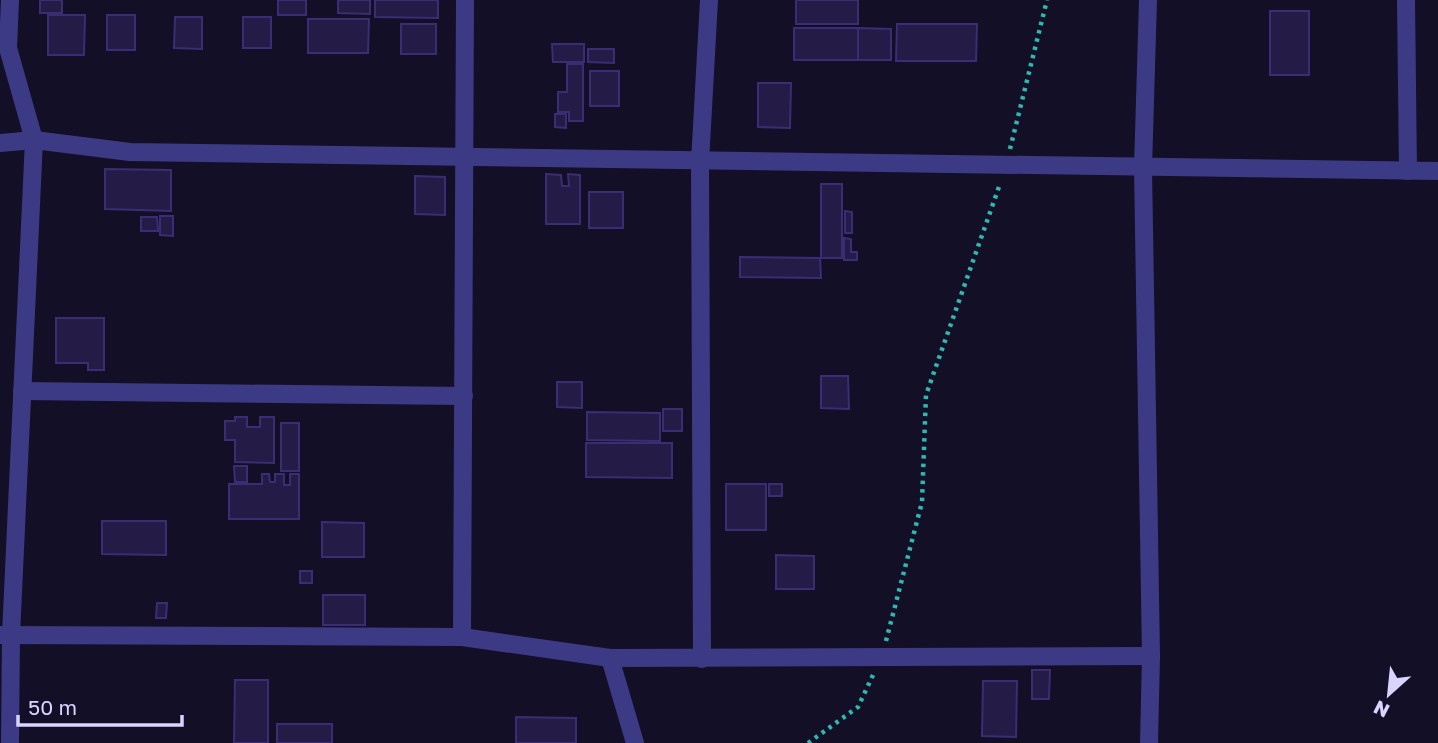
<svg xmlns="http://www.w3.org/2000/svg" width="1438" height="743" font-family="'Golos Text',sans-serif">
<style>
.building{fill:#241b47;stroke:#3b2d73;stroke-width:2}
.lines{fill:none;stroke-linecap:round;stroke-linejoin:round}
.path{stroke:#2fb8b0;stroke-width:4.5;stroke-dasharray:3.5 5;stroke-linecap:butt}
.street{stroke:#3d3a85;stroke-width:18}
</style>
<rect width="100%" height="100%" fill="#130f26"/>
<g class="building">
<rect x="40" y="0" width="22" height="13"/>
<rect x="278" y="0" width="28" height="15"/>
<path d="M338 0H370V14L338 13Z"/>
<path d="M375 0H438V18L375 17Z"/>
<rect x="796" y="0" width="62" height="24"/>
<rect x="1270" y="11" width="39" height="64"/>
<path d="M48 15H85L84 55H48Z"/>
<rect x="107" y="15" width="28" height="35"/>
<path d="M175 17H202V49L174 48Z"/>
<rect x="243" y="17" width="28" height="31"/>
<path d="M308 19H369L368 53H308Z"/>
<rect x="401" y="24" width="35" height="30"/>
<path d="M897 24H977L976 61H896Z"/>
<rect x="794" y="28" width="64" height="32"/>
<path d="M858 28 891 29V60H858Z"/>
<path d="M552 44H584V62H553Z"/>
<path d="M588 49H614V63L588 62Z"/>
<path d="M567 64H583V121H569V112H558V92H567Z"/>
<rect x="590" y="71" width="29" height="35"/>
<path d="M758 83H791L790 128 758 127Z"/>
<path d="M555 114H566V128L555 127Z"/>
<path d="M105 169 171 170V211L105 209Z"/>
<path d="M546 174 561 175 562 186H569L568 174 580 175V224H546Z"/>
<path d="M415 176 445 177V215L415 214Z"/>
<rect x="821" y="184" width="21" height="74"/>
<rect x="589" y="192" width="34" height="36"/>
<path d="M845 211 852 212V233H845Z"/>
<path d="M160 216H173V236L160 235Z"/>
<path d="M141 217H157L158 231H141Z"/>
<path d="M844 238 851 239V252H857V260H844Z"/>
<path d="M740 257 820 258 821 278 740 277Z"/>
<path d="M56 318H104V370H88V363H56Z"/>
<path d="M821 376H848L849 409 821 408Z"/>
<path d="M557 382H582V408L557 407Z"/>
<rect x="663" y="409" width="19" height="22"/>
<path d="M587 412 660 413V441L587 440Z"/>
<path d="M235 417H247V427H260V417H274V463L235 462V440H225V421H235Z"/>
<rect x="281" y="423" width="18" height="48"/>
<path d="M586 443H672V478L586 477Z"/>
<path d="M234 466H247V482H235Z"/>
<path d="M262 474H269L270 482H275V474H284V485H290V474H299V519H229V484H262Z"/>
<rect x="726" y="484" width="40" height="46"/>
<rect x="769" y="484" width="13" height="12"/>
<path d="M102 521H166V555L102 554Z"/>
<path d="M322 522 364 523V557H322Z"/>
<path d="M776 555 814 556V589H776Z"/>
<rect x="300" y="571" width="12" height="12"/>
<rect x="323" y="595" width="42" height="30"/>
<path d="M157 603H167L166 618H156Z"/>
<path d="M1032 670H1050L1049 699H1032Z"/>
<path d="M235 680H268V743H234Z"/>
<path d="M983 681H1017L1016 737 982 736Z"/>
<path d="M516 717 576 718V743H516Z"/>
<rect x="277" y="724" width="55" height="19"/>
</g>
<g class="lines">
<g class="path">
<path d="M1010 149 1047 0"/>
<path d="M886 641 922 502 926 395 1000 184"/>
<path d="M808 743 858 707 873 675"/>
</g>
<g class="street">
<path d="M1148 0 1143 168 1151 656 1149 743"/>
<path d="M1406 0 1408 171"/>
<path d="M0 143 34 140 130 152 1438 171"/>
<path d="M22 391 464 396"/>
<path d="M0 635 462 637 610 658 1151 656"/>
<path d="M462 637 465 0"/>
<path d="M610 658 635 743"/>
<path d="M702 659 700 162 709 0"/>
<path d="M10 743 11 635 34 140 8 48 10 0"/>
</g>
</g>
<g transform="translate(1389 694) rotate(207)" stroke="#130f26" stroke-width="5" paint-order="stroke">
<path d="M0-5L12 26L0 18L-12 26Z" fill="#d9d4ff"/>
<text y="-10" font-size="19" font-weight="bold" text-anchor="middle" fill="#d9d4ff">N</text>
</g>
<path d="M18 715v10h164v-10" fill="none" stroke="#d9d4ff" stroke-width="3.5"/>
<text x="28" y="715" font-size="21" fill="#d9d4ff" stroke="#130f26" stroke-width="5" paint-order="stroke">50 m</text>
</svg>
